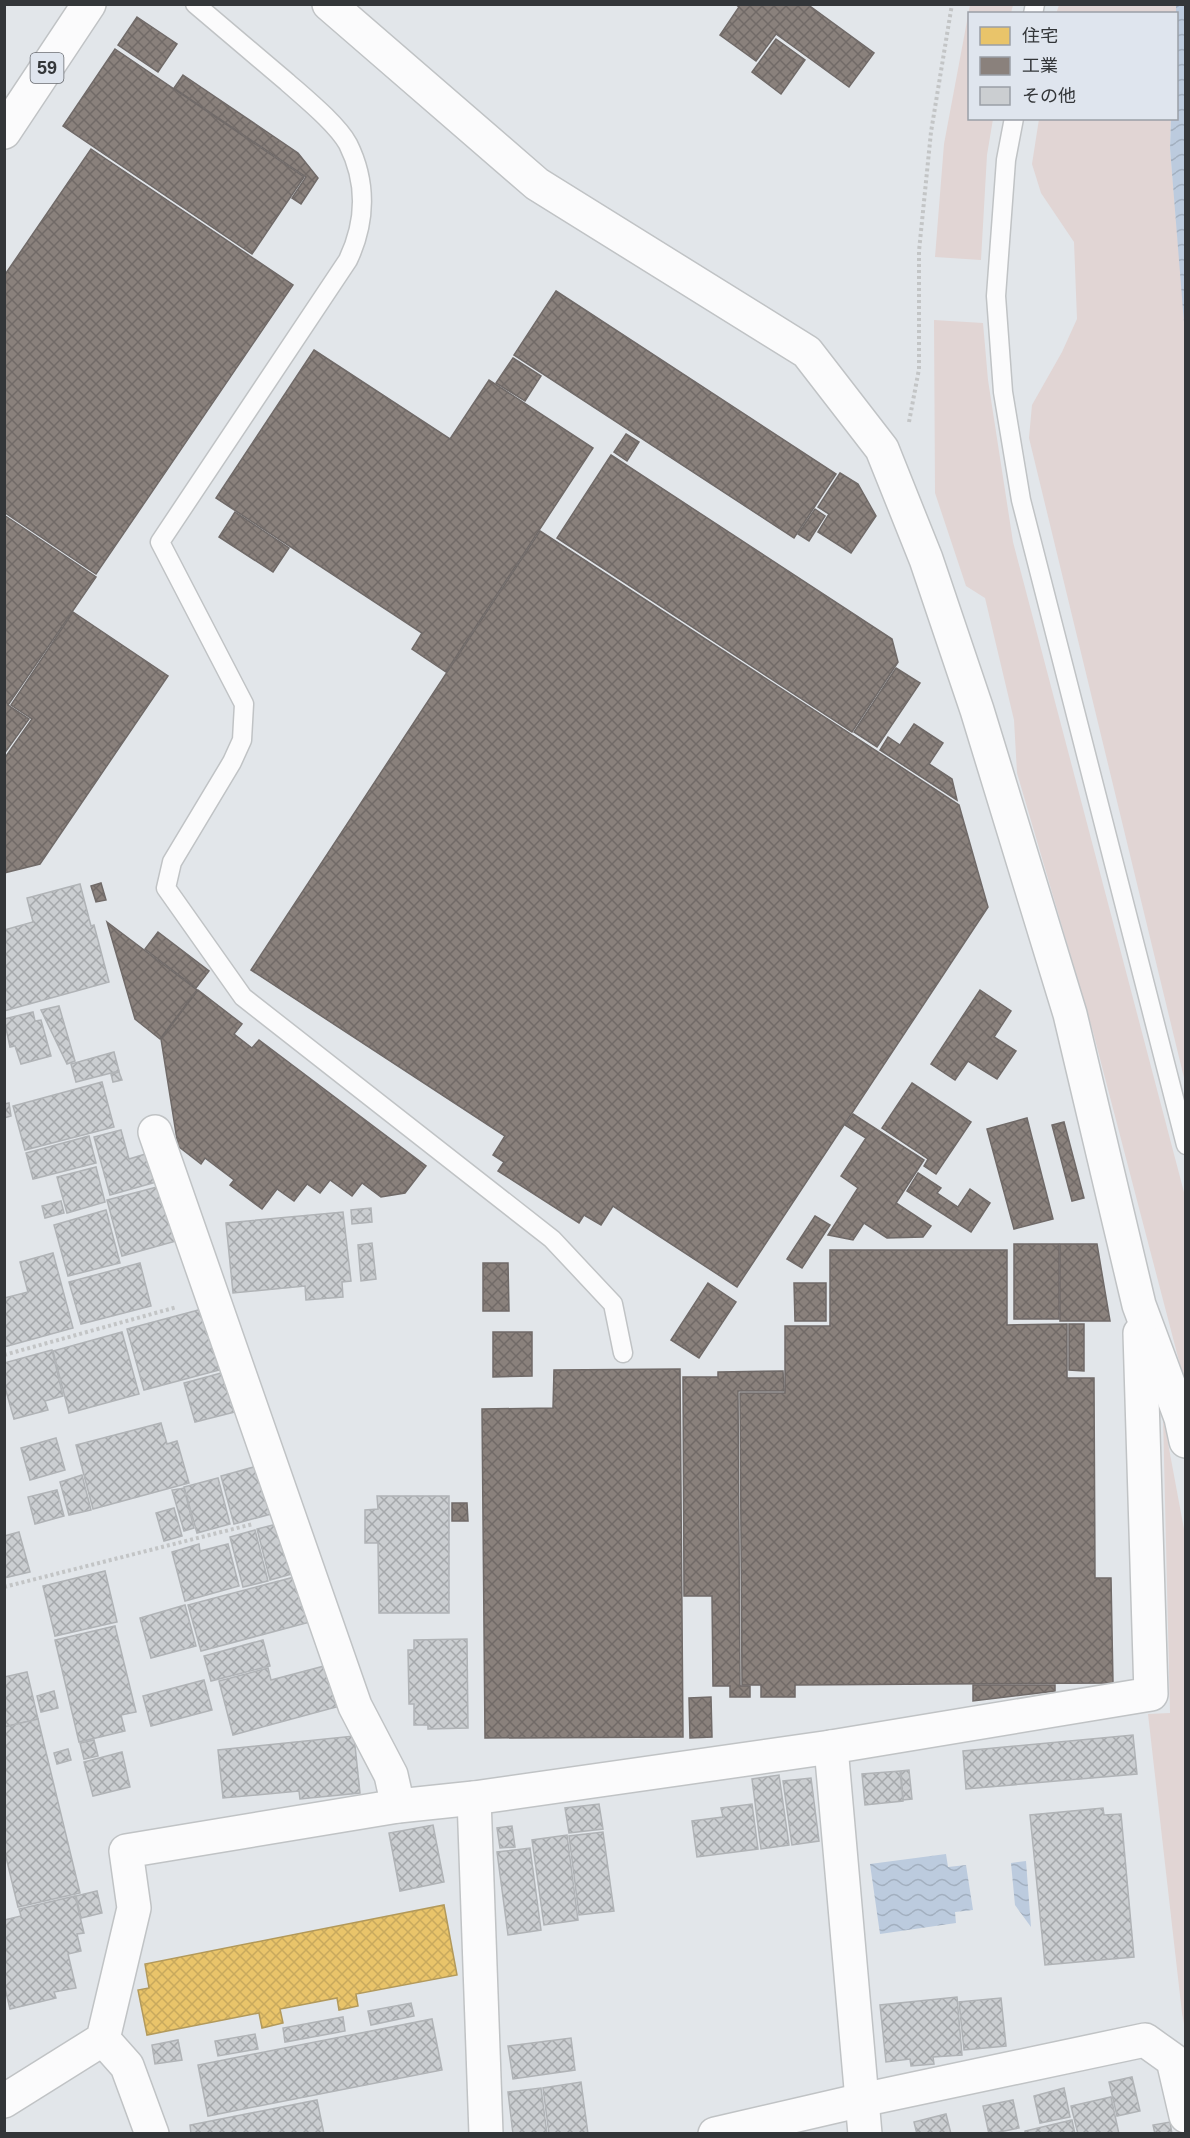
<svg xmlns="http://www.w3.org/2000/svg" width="1190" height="2138" font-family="Arial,'Noto Sans JP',sans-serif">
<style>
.grass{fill:#e1d5d4}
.water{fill:url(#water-waves)}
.homes{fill:url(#homes-cross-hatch);stroke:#b2995b;stroke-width:1.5}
.industry{fill:url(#industry-cross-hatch);stroke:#706a68;stroke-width:1.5}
.building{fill:url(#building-cross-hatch);stroke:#b0b3b6;stroke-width:1.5}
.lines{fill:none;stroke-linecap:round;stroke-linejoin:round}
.lane-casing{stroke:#c0c3c5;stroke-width:21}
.street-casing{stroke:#c0c3c5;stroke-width:36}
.primary-casing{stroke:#c0c3c5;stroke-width:36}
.path{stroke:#c3c5c6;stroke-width:4;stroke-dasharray:3 3;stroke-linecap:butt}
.lane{stroke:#fbfbfc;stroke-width:18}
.street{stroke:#fbfbfc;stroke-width:33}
.primary{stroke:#fbfbfc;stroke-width:33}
.labels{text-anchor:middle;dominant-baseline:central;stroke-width:6;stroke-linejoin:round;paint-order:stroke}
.shield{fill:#dfe5ee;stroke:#676a6f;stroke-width:1.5}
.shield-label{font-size:18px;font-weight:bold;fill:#333639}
</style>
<defs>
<pattern id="water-waves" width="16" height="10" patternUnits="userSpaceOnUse" patternTransform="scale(1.5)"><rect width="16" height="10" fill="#bccbde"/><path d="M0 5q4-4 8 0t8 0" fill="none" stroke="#a2afbf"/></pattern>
<pattern id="homes-cross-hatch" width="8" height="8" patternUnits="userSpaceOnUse" patternTransform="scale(1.5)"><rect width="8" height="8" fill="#e9c46a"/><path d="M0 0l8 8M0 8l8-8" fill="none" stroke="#c8a95d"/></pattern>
<pattern id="industry-cross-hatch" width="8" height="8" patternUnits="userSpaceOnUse" patternTransform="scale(1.5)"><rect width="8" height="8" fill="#8a817c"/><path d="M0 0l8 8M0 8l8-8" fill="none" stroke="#716a67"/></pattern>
<pattern id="building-cross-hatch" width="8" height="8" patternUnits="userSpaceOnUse" patternTransform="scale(1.5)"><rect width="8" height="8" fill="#cbced1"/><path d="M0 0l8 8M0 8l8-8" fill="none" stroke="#a5a8ab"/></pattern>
</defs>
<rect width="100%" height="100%" fill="#e2e6ea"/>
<g class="grass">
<path d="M970 5H1013L1011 13 970 14V118L993 119 987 155 981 260 935 257 944 144Z"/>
<path d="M1059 5H1176V13L1056 14Z"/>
<path d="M1039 119H1171L1170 148 1186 335 1185 1082 1029 438 1032 405 1062 352 1077 319 1074 242 1041 193 1032 164Z"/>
<path d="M934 320 983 323 988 380 1013 542 1185 1196V1384L1093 1032 1017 773 1014 720 985 598 966 586 935 493Z"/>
<path d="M1163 1416 1186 1540 1185 2029 1182 2013 1148 1714 1170 1713Z"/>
</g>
<g class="water">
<path d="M1176 5H1186L1185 335 1170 148 1171 119 1176 118Z"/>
<path d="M946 1854 948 1867 966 1865 973 1910 955 1912 956 1923 880 1934 870 1864Z"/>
<path d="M1026 1861 1031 1927 1015 1905 1011 1863Z"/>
</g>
<path class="homes" d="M444 1905 457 1975 356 1994 358 2006 339 2010 337 1998 280 2009 283 2023 262 2028 259 2013 147 2035 138 1990 149 1988 145 1964Z"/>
<g class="industry">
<path d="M735 4H807L874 53 849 87 776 34 756 61 720 35 739 7Z"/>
<path d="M137 17 177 44 158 72 118 45Z"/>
<path d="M776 39 805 60 781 94 752 72Z"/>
<path d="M115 49 304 177 252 254 63 126Z"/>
<path d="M183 75 298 153 318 178 301 204 292 198 306 177 174 88Z"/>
<path d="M91 149 293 285 96 574 4 512V276Z"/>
<path d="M556 291 836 474 794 538 514 355Z"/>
<path d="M314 350 450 439 489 380 593 448 446 672 412 649 422 633 216 498Z"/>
<path d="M513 358 541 376 525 401 496 383Z"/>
<path d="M626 434 639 442 627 461 614 452Z"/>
<path d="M611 455 892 639 898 662 852 732 557 538Z"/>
<path d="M840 473 858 484 876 516 851 553 818 532 829 514 818 507Z"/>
<path d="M815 509 825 516 809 541 798 534Z"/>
<path d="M235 512 289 548 273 572 219 537Z"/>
<path d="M4 515 96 577 8 705 29 719 4 754Z"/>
<path d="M540 531 959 805 988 907 737 1287 613 1206 601 1225 584 1215 579 1223 498 1171 504 1162 493 1155 505 1136 251 970Z"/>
<path d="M73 612 168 676 40 864 4 873V759L32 719 11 705Z"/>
<path d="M896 668 920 683 877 747 854 732Z"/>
<path d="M914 724 943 743 929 764 952 779 957 800 880 750 888 737 900 745Z"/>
<path d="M101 883 106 900 96 902 91 886Z"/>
<path d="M107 922 197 990 160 1039 135 1019Z"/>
<path d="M158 932 209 971 196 988 145 949Z"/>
<path d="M198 990 242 1024 234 1034 252 1048 259 1040 426 1166 405 1193 381 1197 362 1183 352 1196 330 1180 320 1193 307 1184 294 1201 277 1189 262 1209 230 1185 234 1180 205 1158 201 1164 178 1146 161 1039Z"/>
<path d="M980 990 1011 1011 994 1037 1016 1051 997 1079 968 1061 955 1080 931 1064Z"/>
<path d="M912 1083 971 1122 936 1174 924 1166 928 1159 882 1128Z"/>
<path d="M853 1114 924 1160 896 1203 931 1226 923 1237 887 1238 864 1223 853 1240 828 1235 858 1188 841 1176 866 1138 845 1125Z"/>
<path d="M1027 1118 1053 1219 1014 1229 987 1129Z"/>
<path d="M1064 1122 1084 1198 1072 1201 1052 1125Z"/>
<path d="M918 1173 941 1188 937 1193 958 1207 970 1189 990 1203 971 1232 907 1191Z"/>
<path d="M815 1216 830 1225 802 1268 787 1259Z"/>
<rect x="1014" y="1244" width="45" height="75"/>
<path d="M1060 1244H1097L1110 1321H1060Z"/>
<path d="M830 1250H1007V1325L1067 1324V1378H1094L1095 1578H1111L1113 1683 795 1685V1697H761V1685H742L740 1393H785V1326H830Z"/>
<path d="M483 1263H508L509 1311H483Z"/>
<path d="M708 1283 736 1302 699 1358 671 1340Z"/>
<path d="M794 1283H826V1321H795Z"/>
<path d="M1069 1324H1084V1371L1069 1370Z"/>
<path d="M493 1332H532V1376L493 1377Z"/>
<path d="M680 1369 683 1737 485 1738 482 1409 553 1408 554 1370Z"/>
<path d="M783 1371 784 1391H738L740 1686H750V1697H730V1686H713L712 1596H684L683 1377H718V1372Z"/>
<path d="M452 1503H467L468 1521H452Z"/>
<path d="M973 1685H1055V1691L973 1701Z"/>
<path d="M711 1697 712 1737 690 1738 689 1698Z"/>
</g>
<g class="building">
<path d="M80 884 91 926 94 925 109 982 4 1011V930L33 922 27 898Z"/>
<path d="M59 1006 75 1061 67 1064 41 1010Z"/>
<path d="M33 1012 35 1021 41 1020 51 1056 21 1064 15 1046 10 1047 4 1019Z"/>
<path d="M114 1052 119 1071 76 1082 71 1064Z"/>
<path d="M119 1072 122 1080 113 1082 111 1074Z"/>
<path d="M102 1082 114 1127 25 1150 13 1106Z"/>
<path d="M9 1103 11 1116 4 1118V1104Z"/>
<path d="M121 1130 129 1159 152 1152 160 1181 110 1195 94 1137Z"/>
<path d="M89 1136 96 1163 33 1179 26 1153Z"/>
<path d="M96 1167 105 1202 67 1213 57 1177Z"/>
<path d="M161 1186 176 1241 122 1256 107 1200Z"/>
<path d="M61 1201 64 1213 45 1218 42 1206Z"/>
<path d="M371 1208 372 1222 352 1224 351 1210Z"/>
<path d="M106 1210 120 1263 68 1276 54 1225Z"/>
<path d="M343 1212 351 1281 342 1282 343 1297 306 1300 305 1286 233 1293 226 1223Z"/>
<path d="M372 1243 376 1279 361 1281 358 1245Z"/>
<path d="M53 1253 73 1328 4 1347V1298L28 1292 20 1262Z"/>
<path d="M140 1263 151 1306 81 1324 69 1282Z"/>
<path d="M206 1308 223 1369 144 1390 127 1329Z"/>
<path d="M122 1332 139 1394 69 1413 53 1351Z"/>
<path d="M52 1350 63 1396 45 1401 48 1410 14 1419 4 1384V1363Z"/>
<path d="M225 1372 235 1412 195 1422 184 1383Z"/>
<path d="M161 1423 167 1444 177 1441 189 1483 93 1509 76 1445Z"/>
<path d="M56 1438 65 1470 30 1480 21 1448Z"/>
<path d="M261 1465 275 1513 234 1524 221 1476Z"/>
<path d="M82 1475 91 1510 69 1515 60 1482Z"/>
<path d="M218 1478 230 1524 197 1533 184 1487Z"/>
<path d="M184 1488 194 1528 184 1531 172 1490Z"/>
<path d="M57 1490 64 1516 35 1524 28 1497Z"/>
<path d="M377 1496H449V1613H379L378 1543H365V1510L378 1509Z"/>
<path d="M174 1508 182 1536 164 1541 156 1513Z"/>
<path d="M285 1522 299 1572 270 1580 257 1529Z"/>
<path d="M255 1530 268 1581 243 1587 230 1537Z"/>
<path d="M19 1532 30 1572 4 1578V1536Z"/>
<path d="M199 1544 200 1551 228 1544 239 1586 185 1601 172 1552Z"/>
<path d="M105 1571 117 1622 55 1636 43 1586Z"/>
<path d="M298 1576 310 1622 201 1651 188 1605Z"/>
<path d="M185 1605 196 1646 151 1658 140 1618Z"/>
<path d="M115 1626 136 1712 121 1715 125 1731 79 1742 55 1640Z"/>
<path d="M467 1639 468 1728 428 1729V1725H414V1704H409L408 1650H414V1640Z"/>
<path d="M263 1640 270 1666 211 1681 204 1656Z"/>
<path d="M328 1665 340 1706 233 1735 219 1681 268 1668 271 1680Z"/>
<path d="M27 1672 38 1719 4 1727V1677Z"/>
<path d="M204 1680 212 1710 151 1726 143 1696Z"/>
<path d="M54 1691 58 1708 41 1712 37 1696Z"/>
<path d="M38 1719 80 1893 18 1907 4 1849V1727Z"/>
<path d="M1133 1735 1137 1774 966 1789 963 1751Z"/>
<path d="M354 1736 360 1793 300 1799 299 1791 223 1798 218 1750Z"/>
<path d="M94 1740 98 1756 84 1759 80 1743Z"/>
<path d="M68 1749 71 1760 57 1764 54 1753Z"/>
<path d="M122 1752 130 1787 93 1796 84 1762Z"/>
<path d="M909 1770 912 1799 903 1800 901 1771Z"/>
<path d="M900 1771 903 1801 865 1805 862 1774Z"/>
<path d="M779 1775 789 1845 761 1849 752 1779Z"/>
<path d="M811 1778 819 1841 792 1845 783 1781Z"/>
<path d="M599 1804 603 1829 569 1833 565 1808Z"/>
<path d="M752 1804 758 1849 697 1857 692 1821 723 1817 721 1808Z"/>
<path d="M1103 1808 1104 1815 1121 1814 1134 1957 1045 1965 1030 1815Z"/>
<path d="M433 1825 444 1882 400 1891 389 1833Z"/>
<path d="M512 1826 515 1847 500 1848 497 1828Z"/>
<path d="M603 1832 614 1911 579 1915 569 1836Z"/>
<path d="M567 1835 578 1920 544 1925 532 1840Z"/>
<path d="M530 1848 541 1930 508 1935 497 1852Z"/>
<path d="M97 1891 102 1913 81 1918 76 1896Z"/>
<path d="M75 1896 84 1933 77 1934 81 1951 68 1954 76 1988 54 1992 56 1998 10 2009 4 1984V1920L21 1916 19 1909Z"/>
<path d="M957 1997 962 2055 933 2057 934 2064 911 2066 910 2059 886 2062 880 2005Z"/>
<path d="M1001 1998 1006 2046 964 2050 959 2002Z"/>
<path d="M411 2003 414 2016 371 2025 368 2011Z"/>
<path d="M343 2017 345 2031 285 2042 283 2028Z"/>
<path d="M432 2019 442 2070 208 2116 198 2065Z"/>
<path d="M255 2034 258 2049 218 2056 215 2041Z"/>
<path d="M571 2038 575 2070 513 2079 508 2046Z"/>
<path d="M178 2040 182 2060 155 2064 152 2045Z"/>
<path d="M1132 2077 1140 2111 1117 2116 1109 2082Z"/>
<path d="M581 2082 588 2134H549L543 2088Z"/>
<path d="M541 2088 547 2134H513L508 2092Z"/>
<path d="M1064 2088 1070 2117 1040 2123 1034 2096Z"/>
<path d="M1111 2097 1119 2134H1078L1071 2106Z"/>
<path d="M317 2100 324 2134H191L190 2125Z"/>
<path d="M1013 2100 1019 2128 989 2134 983 2106Z"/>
<path d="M946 2114 951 2134H917L914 2122Z"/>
<path d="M1072 2120 1075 2134H1025V2131Z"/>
<path d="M1170 2122 1172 2134H1155L1153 2125Z"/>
</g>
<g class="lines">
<defs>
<g id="lane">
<path d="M195 4C226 30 256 56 287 82 305 98 337 124 348 144 367 182 366 222 348 260L160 542 244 704 242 740 232 762 172 862 166 888 243 997 552 1239 613 1304 623 1353"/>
<path d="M1033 14 1035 4"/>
<path d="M1014 118 1006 160 996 296 1003 392 1021 500 1186 1145"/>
</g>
<g id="street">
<path d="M329 4 537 184 807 352 882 449 926 559 977 710 1070 1014 1139 1305 1181 1418 1186 1441"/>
<path d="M155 1132 355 1706 391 1775 398 1806"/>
<path d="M831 1747 865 2134"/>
<path d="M474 1798 486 2134"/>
<path d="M103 2039 127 2066 152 2134"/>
<path d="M4 2101 103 2039 134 1908 126 1851 398 1806 474 1798 831 1747 1151 1694 1140 1333"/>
<path d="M715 2134 862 2100 1145 2040 1173 2060 1186 2116"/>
</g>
<path id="primary" d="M4 132 89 4"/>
</defs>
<use href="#lane" class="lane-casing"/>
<use href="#street" class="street-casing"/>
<use href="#primary" class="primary-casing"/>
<g class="path">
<path d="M909 422 919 369V251L931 132 952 4"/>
<path d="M4 1355 177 1307"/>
<path d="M4 1587 253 1524"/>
</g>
<use href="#lane" class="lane"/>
<use href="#street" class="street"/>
<use href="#primary" class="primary"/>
</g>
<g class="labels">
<rect class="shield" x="30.5" y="53" width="33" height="30" rx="4.5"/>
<g class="shield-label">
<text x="47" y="68">59</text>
</g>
</g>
<rect width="1190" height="2138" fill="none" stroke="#333639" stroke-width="12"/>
<rect x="968" y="12" width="210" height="108" fill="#dfe5ee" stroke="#9a9fa6" stroke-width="1.5"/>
<rect x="980" y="27" width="30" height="18" fill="#e9c46a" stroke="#9a9fa6" stroke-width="1.5"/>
<text x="1022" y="42" font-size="18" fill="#333639">住宅</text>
<rect x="980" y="57" width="30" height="18" fill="#8a817c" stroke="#9a9fa6" stroke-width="1.5"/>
<text x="1022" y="72" font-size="18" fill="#333639">工業</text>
<rect x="980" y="87" width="30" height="18" fill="#cbced1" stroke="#9a9fa6" stroke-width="1.5"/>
<text x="1022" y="102" font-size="18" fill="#333639">その他</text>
</svg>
